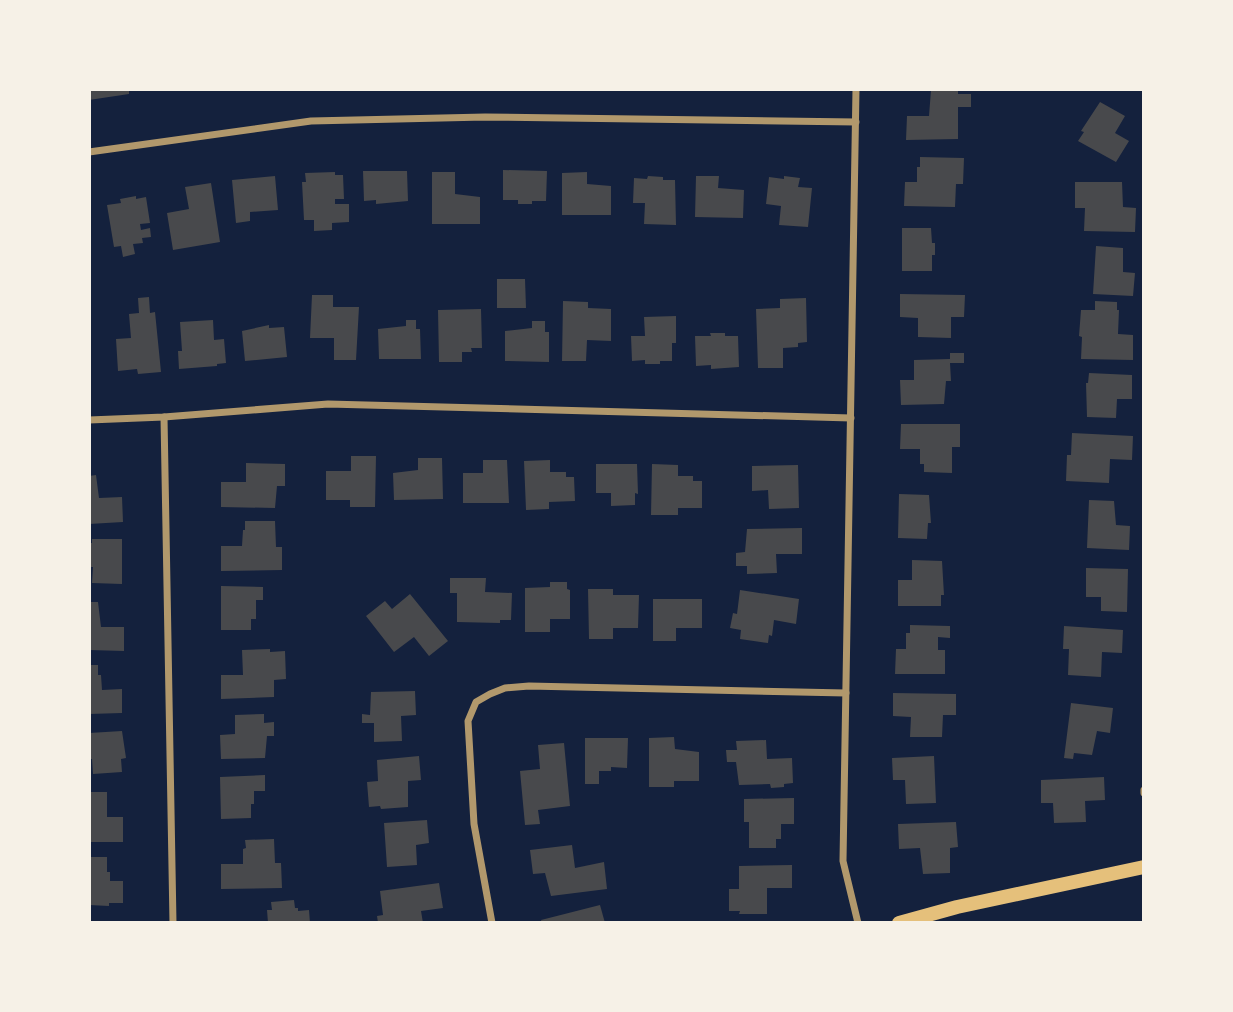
<svg xmlns="http://www.w3.org/2000/svg" width="1233" height="1012" font-family="Raleway,sans-serif">
<style>
.building{fill:#48494c}
.lines{fill:none;stroke-linecap:round;stroke-linejoin:round}
.minor{stroke:#b1986c;stroke-width:7}
.secondary{stroke:#e5c07b;stroke-width:14}
</style>
<rect width="100%" height="100%" fill="#14213d"/>
<g class="building">
<path d="M89 89H129V94L89 100Z"/>
<path d="M931 90 958 91V94H971V107H958V139L906 140 907 116H929Z"/>
<path d="M1100 102 1125 116 1115 133 1129 141 1116 162 1078 141 1084 132 1081 131Z"/>
<path d="M920 157 964 158 963 184H956L955 207 904 206 905 182H917V167H920Z"/>
<path d="M503 170 547 171 546 201H532V204H518V200H503Z"/>
<path d="M363 171H407L408 201 376 204V200L364 201Z"/>
<path d="M335 172V175H343L344 199H335V204H349V222L332 223V230L314 231V220H304L302 182H306L305 173Z"/>
<path d="M432 172H455V194L480 197V224H432Z"/>
<path d="M587 172V184L611 186V215H562V173Z"/>
<path d="M275 176 278 210 250 212V221L236 223 232 180Z"/>
<path d="M648 176 663 177V180H675L676 225 644 224 645 203H633L634 178 647 179Z"/>
<path d="M696 176H719L718 188 744 190 743 218 695 217Z"/>
<path d="M784 176 800 178 798 187 812 188 808 227 779 225 781 206 766 204 769 177 784 179Z"/>
<path d="M1075 182H1122L1123 207 1136 208 1135 232 1084 231 1085 208H1075Z"/>
<path d="M211 183 220 242 173 250 167 213 189 209 185 187Z"/>
<path d="M136 196V199L146 197 150 223 140 224 141 230 150 228 151 237 142 238 143 243 133 244 135 254 123 257 121 246 114 247 107 205 121 203 120 199Z"/>
<path d="M902 228H931L932 243H935V255H932V271H902Z"/>
<path d="M1096 246 1123 248V272L1135 273 1133 296 1093 294Z"/>
<path d="M497 279H525L526 308H497Z"/>
<path d="M900 294 965 295 964 317H951V338L918 337V318L900 317Z"/>
<path d="M312 295H333V307H359L356 360H334V338H310Z"/>
<path d="M149 297 150 313 155 312 161 372 138 374 137 369 118 371 116 339 131 338 129 314 139 313 138 298Z"/>
<path d="M806 298 807 342 798 343V347L783 348V368H758L756 309 780 308V299Z"/>
<path d="M563 301 588 302V308L611 309V341L587 340 586 361H562Z"/>
<path d="M1095 301 1117 302V310H1119L1118 334 1133 335V360L1081 359 1082 337 1079 336 1081 310H1095Z"/>
<path d="M481 309 482 348H471L472 352H462V362H439L438 310Z"/>
<path d="M676 316V343H672V361H660V364H645V360L632 361 631 336H645L644 317Z"/>
<path d="M213 320 214 340 224 339 226 363 217 364V366L179 369 178 351H182L180 322Z"/>
<path d="M406 320H416V329H420L421 359H379L378 329 406 326Z"/>
<path d="M532 321H545V332H549V362L505 361V331L532 328Z"/>
<path d="M269 325V328L284 327 287 357 245 361 242 331Z"/>
<path d="M710 333H725V336H738L739 367 711 369V365L696 366 695 336H711Z"/>
<path d="M950 353H964V363H950L951 381H946L944 404 901 405 900 380H914V360L950 359Z"/>
<path d="M1089 373 1132 375V399H1117L1116 418 1087 417 1086 383H1088Z"/>
<path d="M901 424H960V447H952V473L924 472V464H920V449H900Z"/>
<path d="M1072 433 1133 436 1132 460 1110 459 1109 483 1066 481 1067 455H1071Z"/>
<path d="M351 456H376L375 507H350V500H326V471H351Z"/>
<path d="M418 458H442L443 499 394 500 393 473 418 470Z"/>
<path d="M483 460H507L509 503H463V473H483Z"/>
<path d="M550 460V472H566V477H574L575 501 549 502V509L526 510 524 461Z"/>
<path d="M246 463 285 464V486H277L275 508 221 507V482H246Z"/>
<path d="M596 464H637L638 494 635 493V505L611 506V493H596Z"/>
<path d="M652 464 678 465V476H693V481H702V508H678V515H651Z"/>
<path d="M798 465 799 508 769 509 768 490 752 491V466Z"/>
<path d="M96 475 99 498 122 497 123 522 89 524V476Z"/>
<path d="M899 494 929 495 931 523H928L927 539 898 538Z"/>
<path d="M1089 500 1114 501 1116 525 1130 526 1129 550 1087 548Z"/>
<path d="M245 521H275L276 547H282V570L221 571V546H242L243 530H245Z"/>
<path d="M802 528V554H776L777 573 747 574V566H736V553L745 552 747 529Z"/>
<path d="M92 539H122V584L92 583 93 567H89V543H92Z"/>
<path d="M912 560 942 561 944 595H941V606H898V580H912Z"/>
<path d="M1086 568 1128 569 1127 612 1101 611V597H1086Z"/>
<path d="M450 578H486L485 592 512 593 511 620H500V623L457 622V593H450Z"/>
<path d="M550 582H567V589L570 590V619H550V632H525V588L550 587Z"/>
<path d="M221 586 263 587V600H256V619H251V630H221Z"/>
<path d="M588 589H613V595H639L638 628H613V639H589Z"/>
<path d="M740 590 799 599 796 624 774 620 772 636 769 635 768 643 740 639 741 630 730 628 733 613 737 614Z"/>
<path d="M410 594 448 641 429 656 414 637 394 652 366 616 385 601 392 609Z"/>
<path d="M653 599H702V628H676V641H653Z"/>
<path d="M89 602H98L101 627H124V651L89 650Z"/>
<path d="M910 625 950 626V638L938 637V650H945V674H895L896 649H906V633H910Z"/>
<path d="M1064 626 1123 630 1122 653 1102 652 1101 677 1068 675 1069 649H1063Z"/>
<path d="M270 649V652L285 651 286 679 274 680V697L221 699V675H243L242 650Z"/>
<path d="M89 665H98V675H101L102 690 122 689V713L89 714Z"/>
<path d="M415 691 416 715 401 716 402 741 374 742V723H362V714L370 715 371 692Z"/>
<path d="M893 693 956 694V715H943L942 737H910L911 717 893 716Z"/>
<path d="M1071 703 1113 708 1110 733 1097 731 1092 755 1074 753 1073 759 1064 758Z"/>
<path d="M264 714V723L274 722V736H267L265 758 221 759 220 735 235 734V715Z"/>
<path d="M122 731 126 758 121 759 122 772 93 774 92 759H89V733Z"/>
<path d="M674 737 675 749 699 752V781H674V787H649V738Z"/>
<path d="M585 738H628L627 768 611 767V771H599V784H585Z"/>
<path d="M766 740 767 759 792 758 793 783 784 784V787L771 788 770 784 739 785 736 762H727L726 750H737L736 741Z"/>
<path d="M564 743 570 806 538 810 540 824 525 825 520 771 540 769 538 745Z"/>
<path d="M419 756 421 780 408 781V807L381 809 380 806 369 807 367 782 378 781 377 760Z"/>
<path d="M934 756 936 803 906 804 905 780H893L892 758Z"/>
<path d="M265 775V791H254V804H251V818L221 819 220 777Z"/>
<path d="M1104 777 1105 800 1085 801 1086 822 1054 823 1053 803H1041V780Z"/>
<path d="M89 792H107V817H123V842H89Z"/>
<path d="M794 798V824H781V839H776V848H749V822H744V799Z"/>
<path d="M427 820 429 843 416 845 417 865 387 867 384 823Z"/>
<path d="M956 822 958 847 950 848V873L923 874 920 848 899 849 898 824Z"/>
<path d="M274 839 275 863H281L282 888 221 889V864H243V849L246 848 245 840Z"/>
<path d="M572 845 575 868 604 862 607 889 551 896 545 873 533 874 530 850Z"/>
<path d="M89 857H107V872H110V881H123V903H109V906L89 905Z"/>
<path d="M792 865V888H767V914H739L740 911H729V889H739V866Z"/>
<path d="M439 883 443 908 421 911 423 923H378L377 916 383 915 380 891Z"/>
<path d="M294 900 295 908H298V911L309 910 310 923H268L267 910H272L271 902Z"/>
<path d="M600 905 605 923H542L541 920Z"/>
</g>
<g class="lines">
<g class="minor">
<path d="M856 89 843 861 858 923"/>
<path d="M89 152 311 121 485 117 856 122"/>
<path d="M164 417 173 923"/>
<path d="M89 420 164 417 328 404 851 418"/>
<path d="M1144 790V793"/>
<path d="M492 923 474 824 468 721 476 702 490 694 505 688 529 686 846 693"/>
</g>
<path class="secondary" d="M899 923 957 907 1144 867"/>
</g>
<rect width="1233" height="1012" fill="none" stroke="#f6f1e7" stroke-width="182"/>
</svg>
